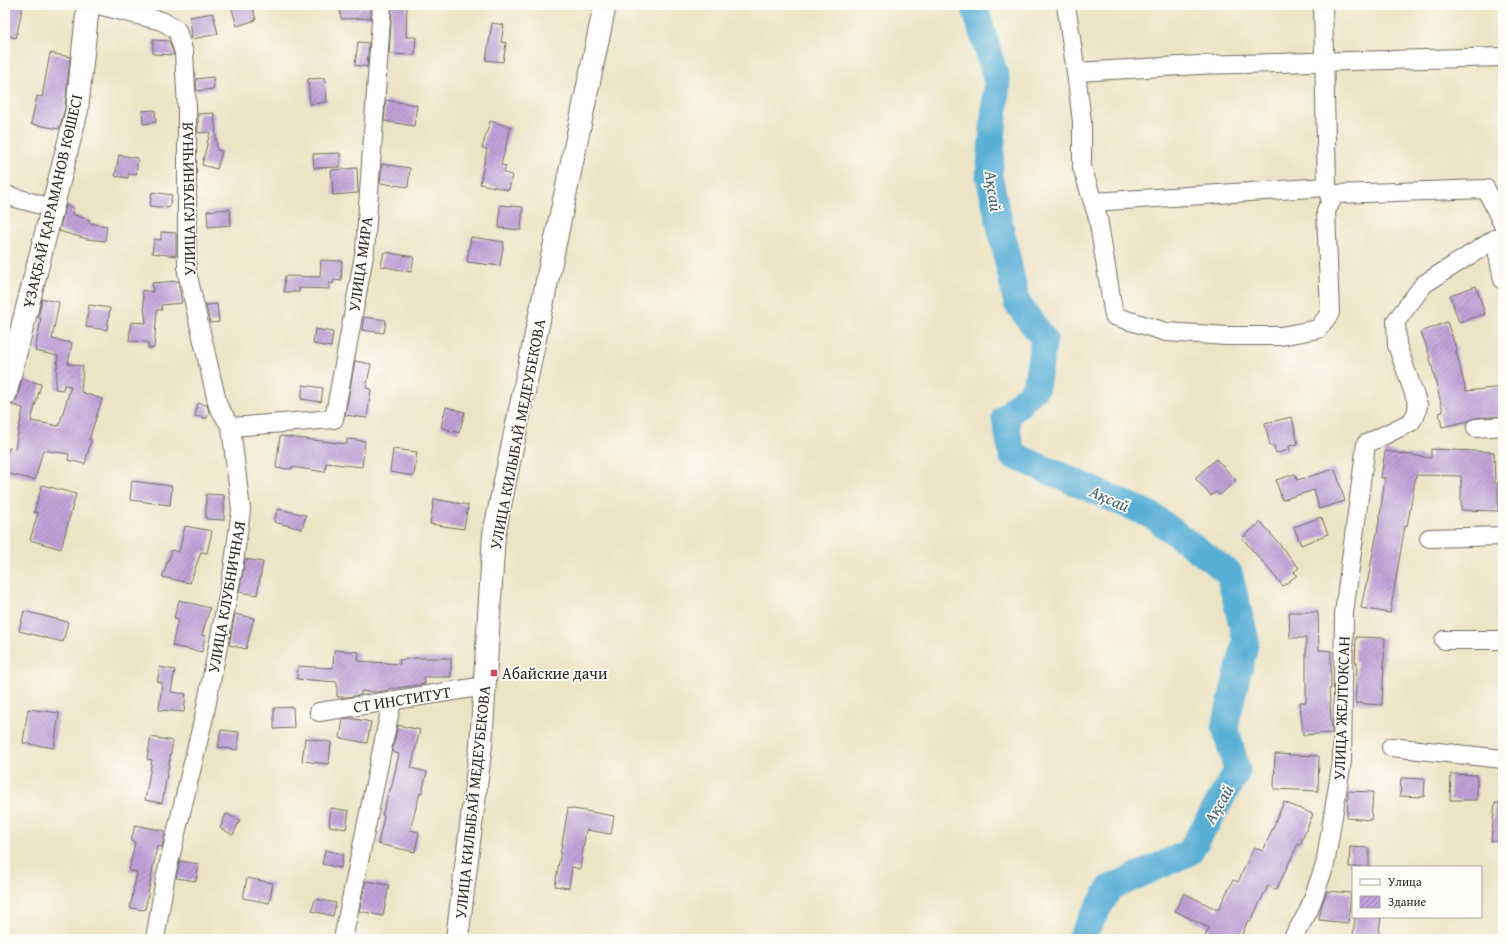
<svg xmlns="http://www.w3.org/2000/svg" width="1508" height="944" font-family="'Gentium Book Plus',serif">
<style>
.lines{fill:none;stroke-linecap:round;stroke-linejoin:round}
.river{stroke:#58afd5;stroke-width:27}
.building{fill:url(#building-hatch)}
.minor-casing{stroke:#6f6c61;stroke-width:20}
.tertiary-casing{stroke:#6f6c61;stroke-width:24}
.secondary-casing{stroke:#6f6c61;stroke-width:24}
.minor{stroke:#fff;stroke-width:18}
.tertiary{stroke:#fff;stroke-width:22}
.secondary{stroke:#fff;stroke-width:22}
.poi-dot{fill:#d1495b;stroke:#fdfcf7;stroke-width:1.5}
.labels{text-anchor:middle;dominant-baseline:central;stroke-width:3.5;stroke-linejoin:round;paint-order:stroke}
.street-label{font-size:16px;fill:#2b2b2b;stroke:#fdfcf7}
.poi-label{font-size:16px;fill:#2b2b2b;stroke:#fdfcf7;text-anchor:start}
.water-label{font-size:17px;font-style:italic;fill:#3d606f;stroke:#fdfcf7}
</style>
<defs>
<pattern id="building-hatch" width="6" height="6" patternUnits="userSpaceOnUse"><rect width="6" height="6" fill="#c0a0d8"/><path d="M-1 1l2-2M0 6l6-6M5 7l2-2" fill="none" stroke="#9c83af"/></pattern>
</defs>
<rect width="100%" height="100%" fill="#fdfcf7"/>
<filter id="ink" filterUnits="userSpaceOnUse"><feTurbulence type="fractalNoise" baseFrequency=".025" numOctaves="2"/><feDisplacementMap in="SourceGraphic" scale="8" xChannelSelector="R" yChannelSelector="G"/><feConvolveMatrix kernelMatrix="1 2 1 2 8 2 1 2 1" color-interpolation-filters="sRGB"/></filter>
<filter id="wash" filterUnits="userSpaceOnUse"><feTurbulence type="fractalNoise" baseFrequency=".012" numOctaves="4" result="noise"/><feDisplacementMap in="SourceGraphic" scale="16" xChannelSelector="R" yChannelSelector="G"/><feGaussianBlur stdDeviation="0.9" result="paint"/><feColorMatrix in="noise" values="0 0 0 0 0 0 0 0 0 0 0 0 0 0 0 0 0 1.4 0 .05"/><feComposite in="paint" operator="in"/></filter>
<g filter="url(#wash)">
<rect width="100%" height="100%" fill="#ece4c5"/>
<g class="lines">
<path class="river" d="M974 5 997 82 989 176 1017 303 1044 339 1036 387 1005 418 1012 455 1151 515 1229 573 1246 640 1225 726 1237 771 1190 852 1110 888 1080 939"/>
</g>
<g id="blocks">
<g class="building">
<path d="M5 5H23L16 38 5 35Z"/>
<path d="M244 5H252L256 20 237 26 232 9Z"/>
<path d="M392 5H407L406 37H416L415 55 389 54Z"/>
<path d="M371 7V18L341 19 340 8Z"/>
<path d="M213 13 218 34 192 39 190 17Z"/>
<path d="M492 23 504 25 501 42 506 43 503 62 486 60Z"/>
<path d="M153 40 169 41 174 55 153 54Z"/>
<path d="M358 42 369 43 367 67 355 65Z"/>
<path d="M50 53 70 57 65 108 59 129 31 124 37 96 42 97Z"/>
<path d="M213 77 214 89 197 91 196 79Z"/>
<path d="M325 78 327 102 310 104 308 79Z"/>
<path d="M386 100 417 105 414 126 384 121Z"/>
<path d="M155 110 156 122 143 124 142 111Z"/>
<path d="M214 113 217 150 222 151 217 169 202 165 210 132 198 133V114Z"/>
<path d="M490 121 511 127 501 165 506 166 504 173 512 175 509 190 480 184 487 149 482 148Z"/>
<path d="M340 153V167L314 168 313 154Z"/>
<path d="M119 155 138 158 136 175 128 174V178L115 176Z"/>
<path d="M382 164 410 168 408 187 380 183Z"/>
<path d="M357 168 358 193 333 195 331 170Z"/>
<path d="M152 192 172 195 169 208 150 206Z"/>
<path d="M66 205 74 208 72 214 90 220 89 223 107 226 105 241 87 239 59 231Z"/>
<path d="M500 205 523 207 521 230 499 228Z"/>
<path d="M230 209 231 225 208 227 207 211Z"/>
<path d="M161 232 176 233V256L152 253 154 239 161 240Z"/>
<path d="M471 237 504 242 500 266 467 262Z"/>
<path d="M384 252 414 257 411 272 381 266Z"/>
<path d="M321 260 342 261 341 281 334 280 333 284 329 283V289L299 288V292H284L285 276 320 277Z"/>
<path d="M178 281 182 303 161 305 162 310H157L154 348H148V342L129 341 131 322 146 323 142 290 153 292 152 283Z"/>
<path d="M1476 286 1485 314 1459 322 1450 295Z"/>
<path d="M42 299 59 302 52 339 72 343 68 364 83 366 81 392 102 399 89 440H91L85 464 68 460 69 454 43 450 35 480 5 473V464L9 448 15 449 23 408 12 405 17 398 22 379 41 384 31 421 59 426 71 386 64 385 63 390 55 389 58 356 35 351 41 318H38Z"/>
<path d="M217 304 219 322 210 323 206 305Z"/>
<path d="M89 305 110 308 107 330 86 327Z"/>
<path d="M364 317 386 320 384 333 362 330Z"/>
<path d="M1447 322 1457 351H1456L1466 391 1503 387V416L1475 418 1469 421 1442 427 1439 413 1443 412 1429 354 1421 332Z"/>
<path d="M315 329 333 332 331 347 313 344Z"/>
<path d="M355 361 371 364 366 388 371 389 367 418 345 415Z"/>
<path d="M303 385 323 388 321 402 301 399Z"/>
<path d="M198 403 207 405 209 411 207 418 195 416Z"/>
<path d="M446 407 465 412 459 433 441 427Z"/>
<path d="M1292 417 1298 444 1289 446 1290 450 1276 453 1274 446H1270L1265 423Z"/>
<path d="M280 436 347 444V439L365 441 362 467 326 463 325 472 291 467V469L276 468Z"/>
<path d="M393 449 417 452 414 476 390 472Z"/>
<path d="M1431 449 1494 452 1495 483H1498V511L1461 510V476L1416 475 1407 527 1405 526 1390 613 1361 608 1366 584H1367L1379 522 1385 478H1381L1385 451 1431 458Z"/>
<path d="M1216 459 1236 480 1220 495 1216 492 1211 496 1195 478Z"/>
<path d="M1335 469 1345 501 1319 509 1314 490 1282 500 1276 480 1295 474 1297 480Z"/>
<path d="M132 481 172 486 170 505 130 500Z"/>
<path d="M42 485 76 494 61 549 30 540 38 513 34 512Z"/>
<path d="M206 494 224 495V520L206 519Z"/>
<path d="M434 499 468 505 464 529 430 524Z"/>
<path d="M278 509 306 515 302 529 274 522Z"/>
<path d="M1321 517 1328 534 1301 545 1294 527Z"/>
<path d="M1261 522 1299 568 1294 572 1297 575 1283 586 1242 538Z"/>
<path d="M185 526 212 531 207 553 201 552 190 583 162 577 172 550 179 552Z"/>
<path d="M245 559 263 562 257 595 239 592Z"/>
<path d="M179 600 210 608 202 635 205 636 202 652 172 646 178 619 174 618Z"/>
<path d="M24 611 68 622 63 642 19 631Z"/>
<path d="M1289 612H1318L1319 650 1331 651V689H1329L1332 733 1303 735 1300 702H1306V638H1290Z"/>
<path d="M235 614 254 618 246 649 229 645Z"/>
<path d="M1356 637 1385 638 1382 705 1355 703 1357 662H1355Z"/>
<path d="M334 650 359 652 358 661 400 664 399 660 416 658H451V677H424L425 684 389 689V690L377 692 361 691V695L348 697H337V682L297 679 298 666 333 668Z"/>
<path d="M160 667 175 670 171 692 186 694 184 712 159 710 162 682H157Z"/>
<path d="M293 707 294 728 274 729V708Z"/>
<path d="M28 709 59 713 54 748 23 743Z"/>
<path d="M349 718 371 722 367 743 340 738 343 719Z"/>
<path d="M398 725 420 730 411 768 427 772 422 793H420L410 830 419 832 415 852 378 844 384 816 382 815 390 789H391L399 754 392 752Z"/>
<path d="M221 730 239 732 237 750 218 747Z"/>
<path d="M151 737 173 741 162 803 145 800 152 760 147 759Z"/>
<path d="M305 738 331 742 329 764 302 761Z"/>
<path d="M1275 754 1319 756 1318 791 1274 789Z"/>
<path d="M1451 774 1477 775V800H1450Z"/>
<path d="M1401 778 1425 779 1424 797 1400 796Z"/>
<path d="M1348 791 1373 792 1371 820 1347 818Z"/>
<path d="M1284 802 1313 814 1300 845 1298 844 1276 890 1268 886 1250 922 1248 920 1240 939H1204L1209 928 1175 911 1184 893 1218 910 1233 880 1238 882 1254 847 1263 851Z"/>
<path d="M1495 803H1503V842L1491 841Z"/>
<path d="M331 808 349 811 346 829 329 826Z"/>
<path d="M568 808 614 816 611 834 586 830 580 869 572 867 569 888 555 886Z"/>
<path d="M226 814 240 820 233 835 220 828Z"/>
<path d="M135 825 165 831 162 847 157 846 145 910 130 908 137 872 129 871 135 842 131 841Z"/>
<path d="M1350 847 1369 848V867H1349Z"/>
<path d="M325 850 343 854 341 868 322 864Z"/>
<path d="M180 861 199 864 196 881 176 878Z"/>
<path d="M247 878 273 883 269 903 243 898Z"/>
<path d="M366 881 389 885 383 916 359 911Z"/>
<path d="M1327 891 1351 893 1348 923 1319 920 1321 908Z"/>
<path d="M315 899 336 903 333 916 312 911Z"/>
<path d="M1355 917H1381L1378 939 1353 936Z"/>
</g>
</g>
</g>
<g filter="url(#ink)">
<use href="#blocks" fill-opacity="0" stroke="#6f6c61" stroke-width="1"/>
<g class="lines">
<defs>
<g id="minor">
<path d="M98 5 162 21 177 30 184 53 187 108V272L218 406 231 427 241 510 233 570 204 717 165 879 155 939"/>
<path d="M1066 5 1076 72 1082 122V167L1098 218 1114 316 1166 332 1227 336H1281L1318 329 1330 313 1326 211 1335 194 1486 189 1503 225"/>
<path d="M1323 5 1327 187 1330 198"/>
<path d="M1076 72 1198 65 1503 57"/>
<path d="M5 195 52 208"/>
<path d="M1093 202 1327 187"/>
<path d="M1495 239 1503 280"/>
<path d="M231 427 334 419 365 250 382 5"/>
<path d="M1476 428 1503 426"/>
<path d="M1429 538 1503 536"/>
<path d="M1444 640H1503"/>
<path d="M319 712 485 686"/>
<path d="M1391 747 1503 759"/>
<path d="M343 939 392 701"/>
<path d="M1292 939 1308 912 1325 865 1342 761 1344 613 1366 444 1411 422 1416 414 1418 405 1397 345 1396 321 1424 284 1495 239 1503 237"/>
</g>
<path id="tertiary" d="M5 395 77 110 88 5"/>
<path id="secondary" d="M457 939 481 745 494 534 605 5"/>
</defs>
<use href="#minor" class="minor-casing"/>
<use href="#tertiary" class="tertiary-casing"/>
<use href="#secondary" class="secondary-casing"/>
<use href="#minor" class="minor"/>
<use href="#tertiary" class="tertiary"/>
<use href="#secondary" class="secondary"/>
</g>
</g>
<rect class="poi-dot" x="490" y="669" width="8" height="8" rx="2"/>
<g class="labels">
<g class="street-label">
<text transform="translate(188 199) rotate(-91)">УЛИЦА КЛУБНИЧНАЯ</text>
<text transform="translate(52 201) rotate(-77)">ҰЗАҚБАЙ ҚАРАМАНОВ КӨШЕСІ</text>
<text transform="translate(360 264) rotate(-82)">УЛИЦА МИРА</text>
<text transform="translate(517 434) rotate(-79)">УЛИЦА КИЛЫБАЙ МЕДЕУБЕКОВА</text>
<text transform="translate(226 597) rotate(-80)">УЛИЦА КЛУБНИЧНАЯ</text>
<text transform="translate(402 699) rotate(-9)">СТ ИНСТИТУТ</text>
<text transform="translate(1341 708) rotate(-88)">УЛИЦА ЖЕЛТОКСАН</text>
<text transform="translate(472 802) rotate(-84)">УЛИЦА КИЛЫБАЙ МЕДЕУБЕКОВА</text>
</g>
<g class="poi-label">
<text x="502" y="673">Абайские дачи</text>
</g>
<g class="water-label">
<text transform="translate(994 191) rotate(82)">Ақсай</text>
<text transform="translate(1110 498) rotate(24)">Ақсай</text>
<text transform="translate(1218 804) rotate(-60)">Ақсай</text>
</g>
</g>
<rect width="1508" height="944" fill="none" stroke="#fdfcf7" stroke-width="20"/>
<rect x="1352" y="866" width="130" height="52" fill="#fdfcf7" stroke="#a9a8a5"/>
<rect x="1360" y="879" width="20" height="6" fill="#ffffff" stroke="#a9a8a5"/>
<text x="1388" y="886" font-size="12" fill="#2b2b2b">Улица</text>
<rect x="1360" y="896" width="20" height="12" fill="url(#building-hatch)" stroke="#a9a8a5"/>
<text x="1388" y="906" font-size="12" fill="#2b2b2b">Здание</text>
</svg>
